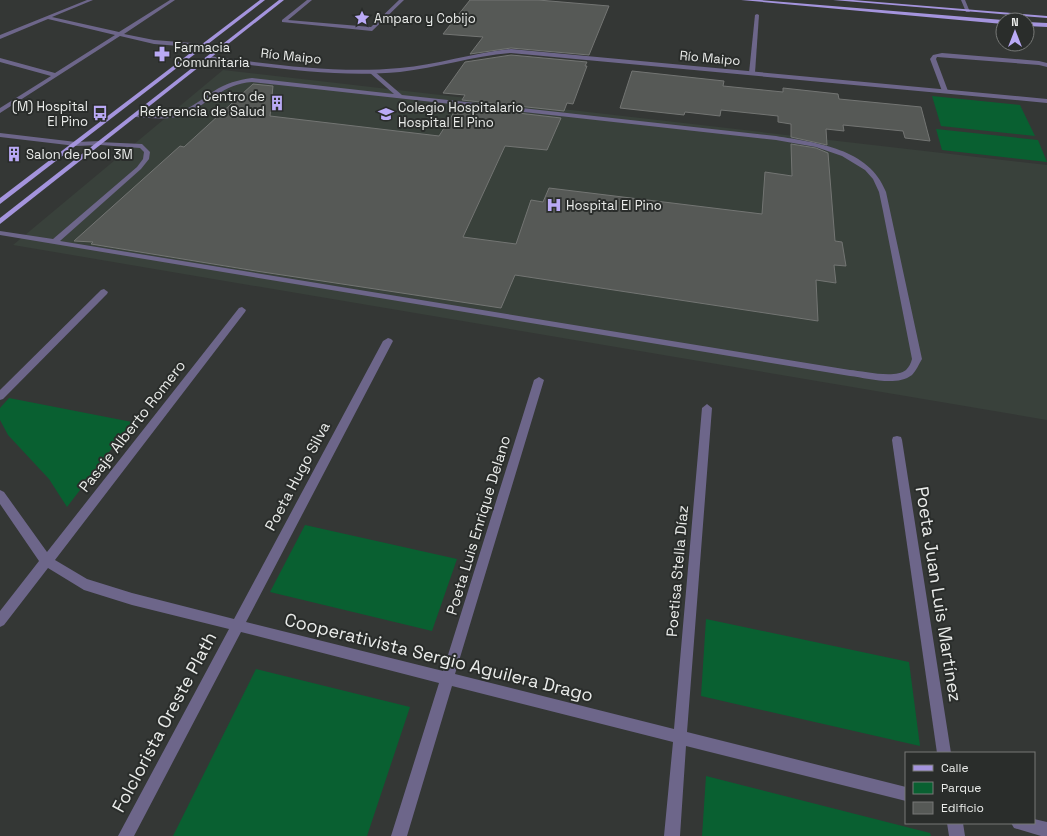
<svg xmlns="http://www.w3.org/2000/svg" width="1047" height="836" font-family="'Space Grotesk',sans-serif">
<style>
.built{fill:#39413b}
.green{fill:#096031}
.building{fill:#565956;stroke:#737573}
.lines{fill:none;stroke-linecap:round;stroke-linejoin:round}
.lane{fill:#6d668a;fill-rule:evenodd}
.street{fill:#6d668a;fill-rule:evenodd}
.primary{fill:#a494dd;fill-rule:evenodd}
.labels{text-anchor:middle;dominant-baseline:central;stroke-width:4;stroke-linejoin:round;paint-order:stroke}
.far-poi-label{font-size:13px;fill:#eaecea;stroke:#2a2d2b;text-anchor:start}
.far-street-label{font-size:13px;fill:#eaecea;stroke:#2a2d2b}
.street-label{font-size:15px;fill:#eaecea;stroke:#2a2d2b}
.near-street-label{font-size:18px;fill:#eaecea;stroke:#2a2d2b}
</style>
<rect width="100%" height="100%" fill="#343735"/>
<path class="built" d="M223 70 1047 165V420L13 245Z"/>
<g class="green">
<path d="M932 96 1020 105 1035 136 941 126Z"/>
<path d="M936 129 1038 140 1047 162 942 150Z"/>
<path d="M9 398 132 422 67 507 49 479 8 435 0 420V408Z"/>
<path d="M305 525 457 559 432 631 270 592Z"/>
<path d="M706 619 909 662 920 746 701 696Z"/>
<path d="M256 669 410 707 367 836H173Z"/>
<path d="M706 776 930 833 931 836H702Z"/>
</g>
<g class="building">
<path d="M470 0H538L609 6 589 55 511 48 470 54 483 37 443 34Z"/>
<path d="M511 55 587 62 585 66H587L573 104 567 103 564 111 462 100 465 95 443 93 465 62Z"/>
<path d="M632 71 724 81 723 86 783 92V88L838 94 839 99 921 107 930 141 905 138 903 131 843 125 844 131 826 129 827 145 791 137V124L778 122V116L721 110 720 116 685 112 684 115 620 108Z"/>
<path d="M253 84 273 86 270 116 439 136 458 106 561 118 547 150 505 146 463 237 516 244 531 200 543 202 549 188 762 214 765 172 792 176 791 144 816 148 828 153 835 241 842 242 846 266 834 265 836 283 816 280 818 321 515 275 501 308 256 271 91 244 93 242 74 241 180 146 184 147Z"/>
</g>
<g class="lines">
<g class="lane">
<path d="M757 14 759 15 755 73 752 75 749 73 755 15Z"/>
<path d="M942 53 1039 61 1047 63V67L1039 65 937 57 936 59 948 91 945 93 942 91 930 59 933 55Z"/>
<path d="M370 71H374L402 95 776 136C817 143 869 148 886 192L922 359C919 364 916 371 912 375 896 387 868 378 850 376L0 235V231L53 239 137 167 143 159 144 152 140 148 101 145 99 144V142L142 144 150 152 149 159 141 169 60 241 850 370C863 371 895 379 906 370 909 367 911 363 912 359L883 211 879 192 873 179 865 170 842 156 816 147 776 140 252 82C223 84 210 103 185 114 170 121 152 118 136 117L133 115 136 113C149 114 164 117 176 113 190 109 202 99 214 91 226 83 238 80 252 78L394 94 370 73Z"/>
</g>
<g class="street">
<path d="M87 0H93L52 17 119 32 170 0H175L124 34 154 40 205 44 208 46 205 48 154 44 120 36 0 113V108L51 76 0 62V58L55 73 115 35 48 19 0 39V35Z"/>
<path d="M307 0H312L288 20 371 27 399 0H404L372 31 282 22V20Z"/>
<path d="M961 0H965L970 12H966Z"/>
<path d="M511 49 1047 99V103L511 53C473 56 437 68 400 72 336 78 271 67 208 60L205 58 208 56C271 64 336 74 400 68 437 65 473 53 511 49Z"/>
<path d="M0 133 76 142 101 141 104 143 101 145 76 146 0 137Z"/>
<path d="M104 289 108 292 107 294 3 399 0 400V390L101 290Z"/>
<path d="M242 307 246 310 245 312 55 560 87 579 132 593 234 619 383 341 388 338 391 339 393 341 246 622 443 671 534 380 539 377 544 380 455 674 674 729 702 408 707 404 712 408 687 732 906 787V801L686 746 680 836H664L673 742 452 686 407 836H391L439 683 241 632 134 836H118L229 629 132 605 84 590 48 568 4 625 0 627V611L39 561 0 504V490L4 492 47 552 239 308Z"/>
<path d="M897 436 901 437 902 440 951 753H937L892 440 893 437Z"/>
<path d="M1034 819 1047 822V836H1041L1014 828 1011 823H1034Z"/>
<path d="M947 823H963L965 836H949Z"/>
</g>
<g class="primary">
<path d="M260 0H265L0 204V198Z"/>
<path d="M279 0H284L0 224V218Z"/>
<path d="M741 0H760L1003 20V24Z"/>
<path d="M833 0H853L1047 16V18Z"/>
<path d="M1027 22 1047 23V27L1027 26Z"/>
</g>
</g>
<defs>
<symbol id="sight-bare" viewBox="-9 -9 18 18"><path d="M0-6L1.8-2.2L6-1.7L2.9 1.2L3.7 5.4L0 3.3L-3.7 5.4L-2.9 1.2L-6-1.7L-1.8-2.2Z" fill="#baaaf6" stroke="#2a2d2b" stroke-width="2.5" paint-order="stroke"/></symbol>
<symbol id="pharmacy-bare" viewBox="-9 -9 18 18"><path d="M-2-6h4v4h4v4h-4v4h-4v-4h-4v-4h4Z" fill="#baaaf6" stroke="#2a2d2b" stroke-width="2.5" paint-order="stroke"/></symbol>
<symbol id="building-bare" viewBox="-9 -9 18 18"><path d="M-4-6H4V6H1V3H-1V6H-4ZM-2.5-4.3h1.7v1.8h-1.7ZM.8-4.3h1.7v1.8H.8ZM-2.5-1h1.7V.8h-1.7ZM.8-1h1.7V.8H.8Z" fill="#baaaf6" stroke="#2a2d2b" stroke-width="2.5" paint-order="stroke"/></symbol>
<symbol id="bus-bare" viewBox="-9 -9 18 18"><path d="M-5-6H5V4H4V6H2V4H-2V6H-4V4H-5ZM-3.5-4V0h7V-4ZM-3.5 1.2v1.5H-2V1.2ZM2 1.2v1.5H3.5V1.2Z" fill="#baaaf6" stroke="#2a2d2b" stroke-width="2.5" paint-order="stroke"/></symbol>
<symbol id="school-bare" viewBox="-9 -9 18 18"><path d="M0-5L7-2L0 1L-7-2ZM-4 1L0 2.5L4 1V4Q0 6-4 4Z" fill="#baaaf6" stroke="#2a2d2b" stroke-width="2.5" paint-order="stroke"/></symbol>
<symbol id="hospital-bare" viewBox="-9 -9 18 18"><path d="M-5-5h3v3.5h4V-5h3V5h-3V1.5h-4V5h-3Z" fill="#baaaf6" stroke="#2a2d2b" stroke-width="2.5" paint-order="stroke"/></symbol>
</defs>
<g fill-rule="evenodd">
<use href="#sight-bare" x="351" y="7" width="22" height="22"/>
<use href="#pharmacy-bare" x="151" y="43" width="22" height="22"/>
<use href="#building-bare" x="266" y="92" width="22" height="22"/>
<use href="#bus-bare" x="89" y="102" width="22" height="22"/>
<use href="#school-bare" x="375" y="103" width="22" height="22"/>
<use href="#building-bare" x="3" y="143" width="22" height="22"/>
<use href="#hospital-bare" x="543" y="194" width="22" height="22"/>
</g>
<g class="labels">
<g class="far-poi-label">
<text x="374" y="18">Amparo y Cobijo</text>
<text x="174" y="47">Farmacia<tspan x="174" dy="15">Comunitaria</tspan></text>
<text x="265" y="96" text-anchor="end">Centro de<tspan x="265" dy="15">Referencia de Salud</tspan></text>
<text x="88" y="106" text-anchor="end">(M) Hospital<tspan x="88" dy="15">El Pino</tspan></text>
<text x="398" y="107">Colegio Hospitalario<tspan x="398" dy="15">Hospital El Pino</tspan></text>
<text x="26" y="154">Salon de Pool 3M</text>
<text x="566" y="205">Hospital El Pino</text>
</g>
<g class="far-street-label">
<text transform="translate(291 56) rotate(6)">Río Maipo</text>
<text transform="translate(710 58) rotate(5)">Río Maipo</text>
</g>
<g class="street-label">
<text transform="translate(132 426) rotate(-52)">Pasaje Alberto Romero</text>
<text transform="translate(297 476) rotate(-62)">Poeta Hugo Silva</text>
<text transform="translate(478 525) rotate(-73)">Poeta Luis Enrique Delano</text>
<text transform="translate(677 571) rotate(-85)">Poetisa Stella Díaz</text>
</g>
<g class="near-street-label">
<text transform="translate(939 594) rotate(81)">Poeta Juan Luis Martínez</text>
<text transform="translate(439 657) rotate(14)">Cooperativista Sergio Aguilera Drago</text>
<text transform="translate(164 722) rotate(-62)">Folclorista Oreste Plath</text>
</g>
</g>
<rect x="905" y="752" width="130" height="72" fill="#2a2d2b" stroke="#777977"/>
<rect x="913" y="765" width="20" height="6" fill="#a494dd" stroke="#777977"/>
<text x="941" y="772" font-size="12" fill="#eaecea">Calle</text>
<rect x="913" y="782" width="20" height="12" fill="#096031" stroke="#777977"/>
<text x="941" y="792" font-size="12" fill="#eaecea">Parque</text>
<rect x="913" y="802" width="20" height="12" fill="#565956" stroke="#777977"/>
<text x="941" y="812" font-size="12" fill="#eaecea">Edificio</text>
<g transform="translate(1015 32)"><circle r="19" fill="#2a2d2b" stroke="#777977"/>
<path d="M0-3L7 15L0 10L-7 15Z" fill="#baaaf6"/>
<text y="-6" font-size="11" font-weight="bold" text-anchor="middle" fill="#eaecea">N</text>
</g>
</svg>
